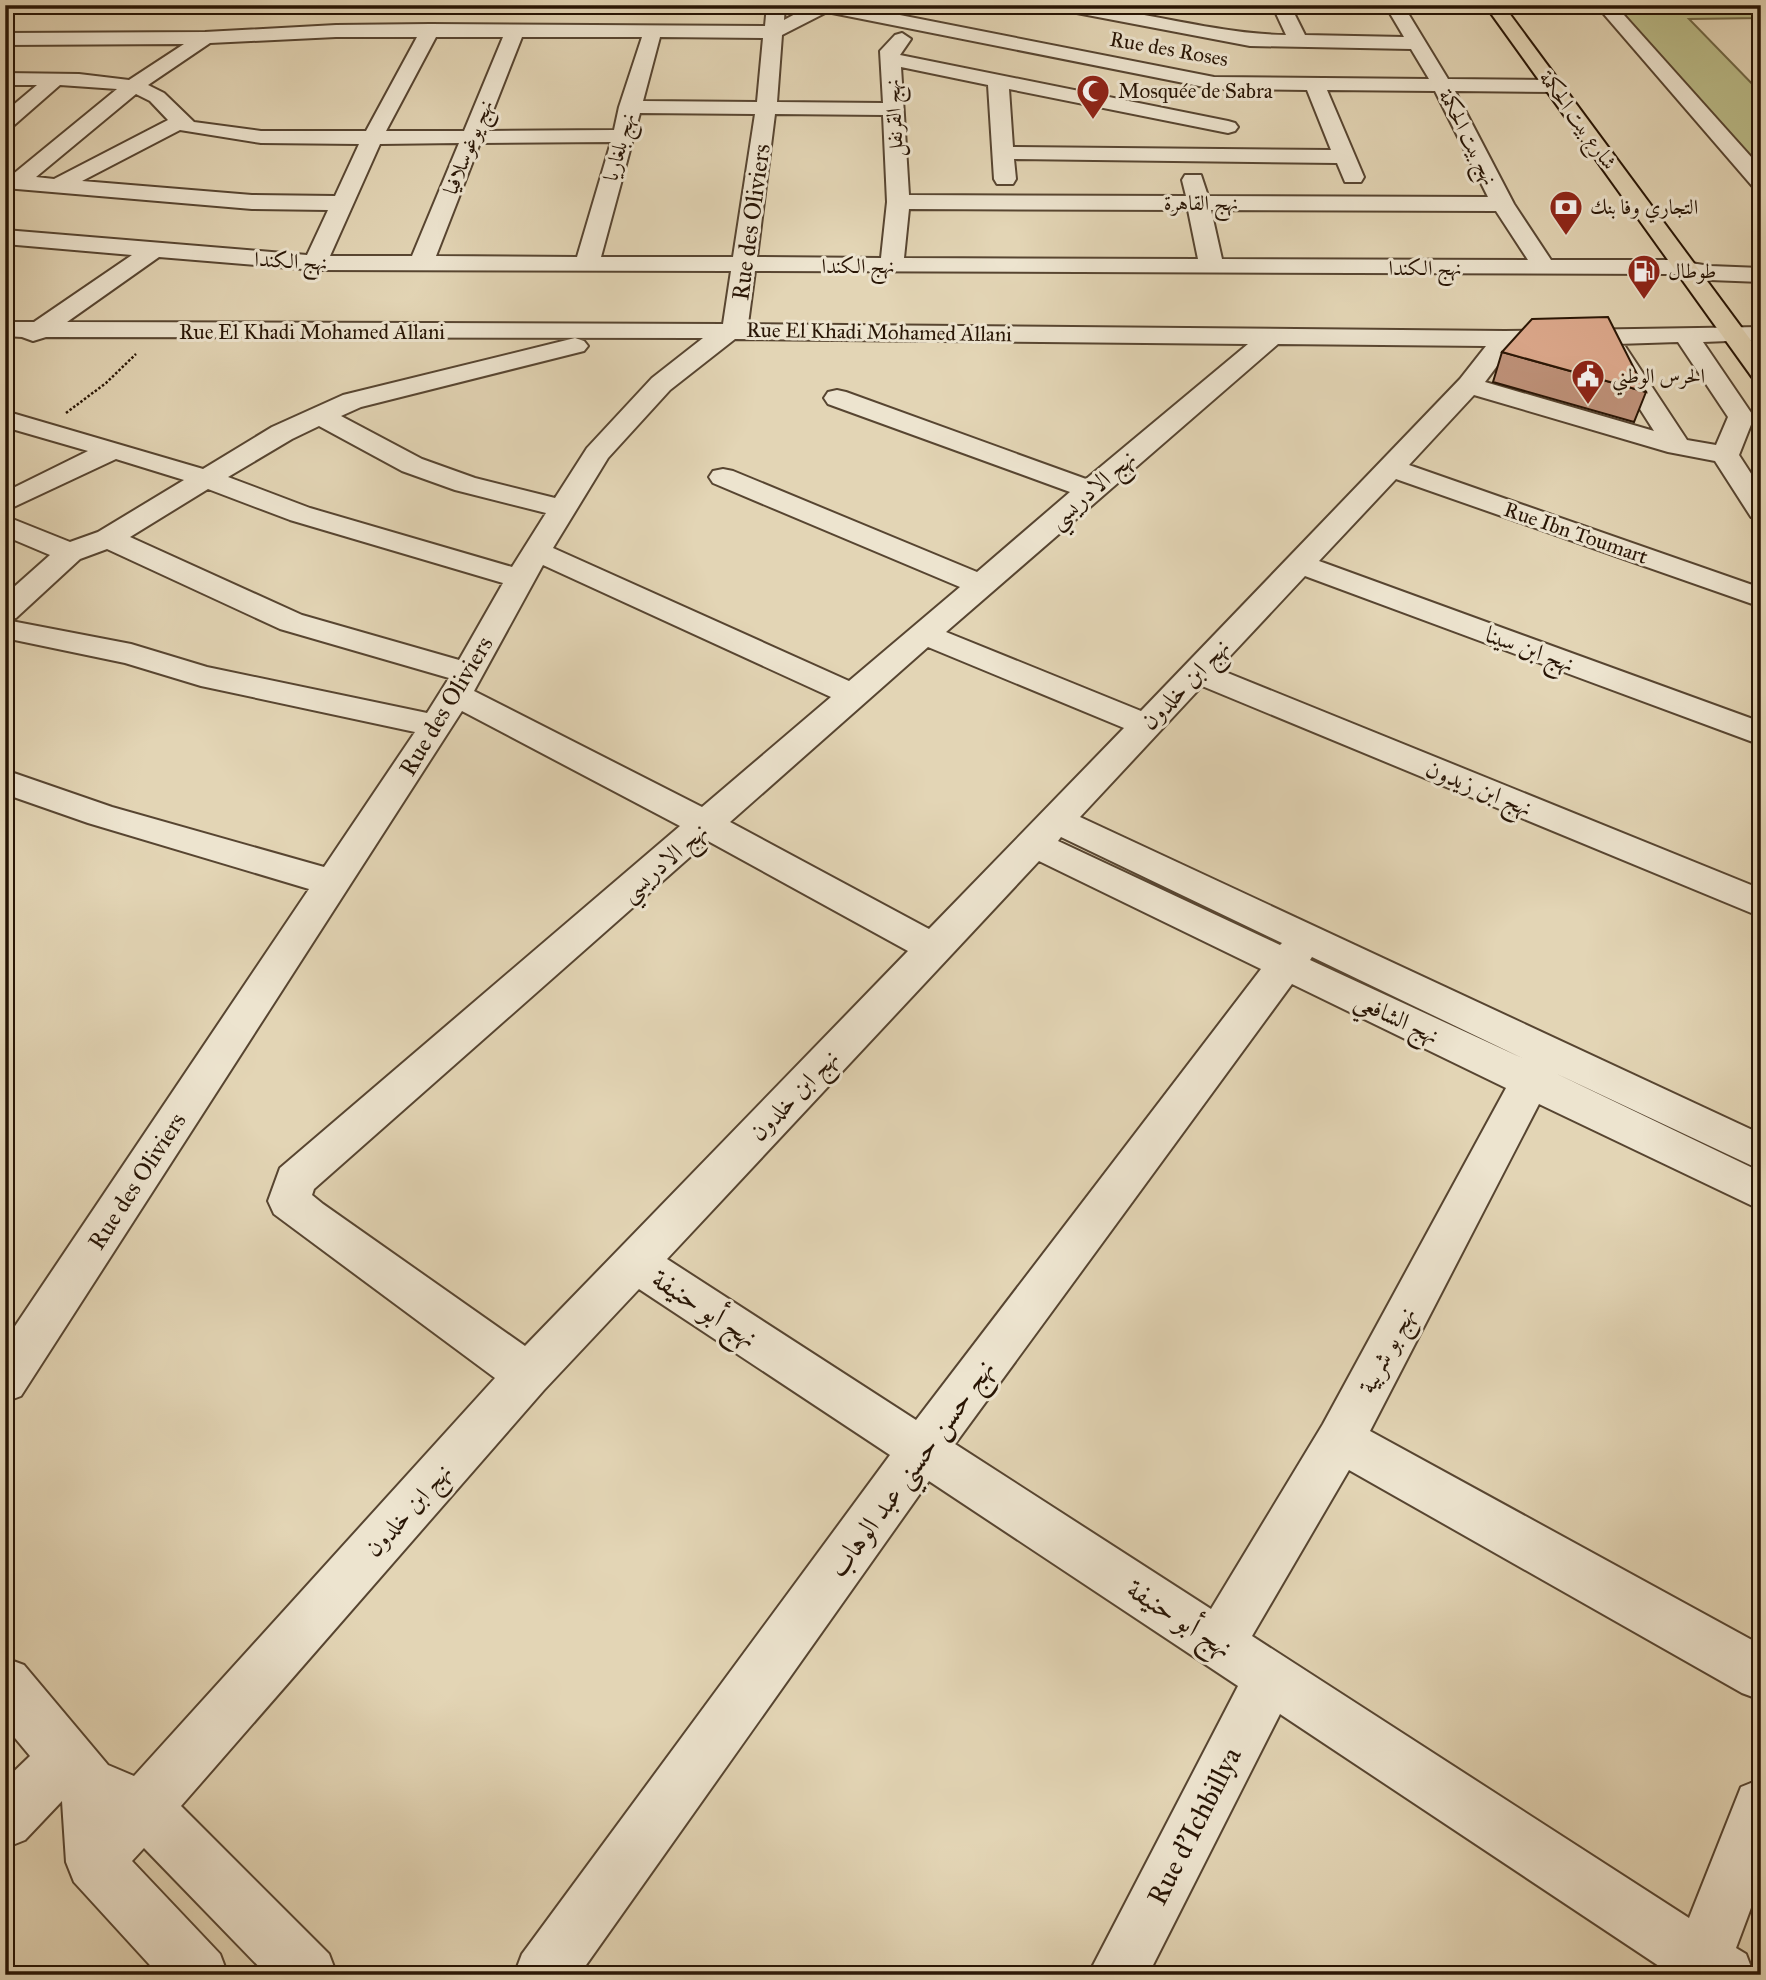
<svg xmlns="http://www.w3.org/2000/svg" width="1766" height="1980" font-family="'IM FELL Great Primer',Amiri,serif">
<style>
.green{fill:#babb88;stroke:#716846;stroke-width:2}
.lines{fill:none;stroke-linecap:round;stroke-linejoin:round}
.minor-casing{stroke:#574531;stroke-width:4}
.major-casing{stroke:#281505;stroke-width:4}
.path{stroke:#281505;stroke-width:2.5;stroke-dasharray:2.5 2;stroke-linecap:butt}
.minor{fill:#ede4cf;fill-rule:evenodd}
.major{fill:#e3d5b5;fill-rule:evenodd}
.wall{fill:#c0937b;stroke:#281505;stroke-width:2}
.building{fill:#dfab8f;stroke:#281505;stroke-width:2}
.labels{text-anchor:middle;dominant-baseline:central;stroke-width:6;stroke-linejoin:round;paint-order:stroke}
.far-street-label{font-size:21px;fill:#281505;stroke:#ede4cf}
.far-poi-label{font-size:21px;fill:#281505;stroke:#ede4cf;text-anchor:start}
.street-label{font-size:24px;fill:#281505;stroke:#ede4cf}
.near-street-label{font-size:28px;fill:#281505;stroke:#ede4cf}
</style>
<rect width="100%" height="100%" fill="#e3d5b5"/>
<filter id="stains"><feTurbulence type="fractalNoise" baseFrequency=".00286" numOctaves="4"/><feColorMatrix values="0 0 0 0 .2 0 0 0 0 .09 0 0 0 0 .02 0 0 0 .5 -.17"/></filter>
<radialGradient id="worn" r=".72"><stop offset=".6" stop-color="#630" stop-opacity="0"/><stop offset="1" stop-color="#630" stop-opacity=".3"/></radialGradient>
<path class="green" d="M1614 5H1761V18L1689 19 1761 93V168Z"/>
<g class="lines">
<defs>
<g id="minor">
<path d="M767 5H785L784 20 812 5H849L1214 77 1429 79 1411 49 1250 46 1061 10 1052 5C1131 5 1207 34 1286 35L1272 5H1290L1305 35 1404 37 1385 5H1403L1448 79 1553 80 1560 82 1563 86 1560 90 1553 92 1455 91 1514 204 1551 260H1672L1710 266 1761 268V282L1710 280 1672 274 755 271 748 324 1505 331 1761 327V339L1753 340 1703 342 1754 417 1739 455 1761 489V520L1751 517 1715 461 1668 452 1474 395 1409 465 1761 588V607L1396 479 1319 561 1761 722V745L1305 576 1218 669 1761 889V917L1202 686 1080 817 1761 1134V1170L1555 1073 1761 1172V1210L1539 1104 1370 1431 1761 1645V1700L1742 1693 1349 1470 1252 1636 1689 1918 1741 1787 1761 1779V1881L1736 1948 1746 1954 1754 1975H1667L1668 1972 1280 1714 1148 1975H1088L1238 1686 929 1481 579 1975H514L522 1954 890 1455 639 1289 544 1390 181 1806 329 1954 337 1975H267L144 1848 132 1861 220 1954 228 1975H159L74 1882 66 1862 62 1801 25 1840 5 1848V1780L30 1756 5 1726V1658L24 1665 108 1765 134 1776 495 1378 274 1214 268 1201 280 1168 680 826 462 711 21 1396 5 1402V1341L309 889 88 823 5 794V770L112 807 324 867 415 732 201 686 125 663 5 638V595L50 555 5 536V516L70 542 98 532 184 480 116 459 5 511V492L88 451 5 427V411L203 469 272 427 343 395 575 338 584 341 588 346 584 351 361 407 341 416 422 459 475 478 555 498 587 448 652 378 703 338 46 337 33 341 22 337 5 336V322H34L132 255 5 244V230L307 255 328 210 252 209 5 188V174L12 175 117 89 60 85 12 127 5 129V112L37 85H5V73L79 74 129 80 184 44 5 45V33L205 32 336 25 430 24 765 26ZM827 12 1214 89 1307 90 1331 150 1013 147 1009 89 1228 133 1235 131 1238 127 1235 123 1228 121 900 55 911 39 902 33 895 35 880 51 883 103 777 102 782 35ZM336 37H417L366 131H261L194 122 164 93 148 85 210 43ZM436 37H503L464 131H386ZM522 37H642L619 107 614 130 485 131ZM660 37 763 38 757 102 643 101ZM901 67 988 85 994 179 997 184H1013L1016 179 1014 159 1337 163 1345 182H1361L1364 177 1327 90 1435 91 1488 197 1208 196 1201 175H1185L1182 180 1186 196 909 195ZM136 94 150 101 168 120 54 179 36 177ZM640 113 755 114 733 257H601ZM775 114 883 115 887 202 881 258 757 257ZM180 130 261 143 359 144 335 196 252 195 82 181ZM611 142 577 257 436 256 480 143ZM459 143 412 256H330L380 144ZM909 209 1188 210 1198 259 904 258ZM1211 210 1496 211 1528 260 1222 259ZM159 257 315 270 731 271 723 324 67 322ZM735 339 1248 344 1086 479 846 392 837 390 828 392 824 398 828 404 1070 492 977 572 733 471 723 469 713 471 709 477 713 483 960 587 849 681 553 548 608 458 670 390ZM1678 342 1728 417 1716 445 1687 440 1625 346 1617 344ZM1278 344 1486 346 1460 379 1141 711 946 632ZM1614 344 1607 346 1603 351 1654 431 1485 382 1512 346ZM319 426 402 471 455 490 546 513 512 567 310 508 228 477 292 439ZM208 489 290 520 503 583 459 660 302 615 130 537ZM107 549 280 629 449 678 427 713 207 667 131 644 6 620 16 618 80 559ZM543 565 831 697 702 807 474 691ZM928 647 1124 728 929 929 730 822ZM1061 837 1282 943 1280 945 1058 841ZM708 841 908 951 525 1346 323 1204 312 1195 314 1189ZM1039 861 1261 969 916 1420 667 1259ZM1312 957 1522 1058 1310 960ZM1292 984 1506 1088 1323 1424 1211 1609 955 1444Z"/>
<path d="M1596 5H1615L1761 168V188L1753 187Z"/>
</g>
<path id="major" d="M1485 5H1503L1761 354V380L1752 377Z"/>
</defs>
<use href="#minor" class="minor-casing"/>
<use href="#major" class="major-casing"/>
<path class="path" d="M66 413 106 383 136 354"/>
<use href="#minor" class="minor"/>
<use href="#major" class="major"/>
</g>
<path class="wall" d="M1502 352 1646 392 1634 422 1493 382Z"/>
<path class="building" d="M1608 317 1646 392 1502 352 1532 319Z"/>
<defs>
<symbol id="mosque-pin" viewBox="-11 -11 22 30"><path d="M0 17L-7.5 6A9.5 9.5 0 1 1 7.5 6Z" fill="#8f2418" stroke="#ede4cf"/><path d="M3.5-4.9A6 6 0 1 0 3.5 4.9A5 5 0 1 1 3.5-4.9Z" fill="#fff"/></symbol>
<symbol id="bank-pin" viewBox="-11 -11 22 30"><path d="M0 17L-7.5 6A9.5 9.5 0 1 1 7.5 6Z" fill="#8f2418" stroke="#ede4cf"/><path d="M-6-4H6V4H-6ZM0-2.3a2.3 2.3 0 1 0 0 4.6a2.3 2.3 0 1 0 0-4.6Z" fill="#fff"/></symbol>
<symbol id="fuel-pin" viewBox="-11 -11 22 30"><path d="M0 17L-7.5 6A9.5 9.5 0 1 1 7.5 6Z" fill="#8f2418" stroke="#ede4cf"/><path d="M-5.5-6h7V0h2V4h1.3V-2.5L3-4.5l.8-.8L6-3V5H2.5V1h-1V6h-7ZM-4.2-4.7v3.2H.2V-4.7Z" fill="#fff"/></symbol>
<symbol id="civic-pin" viewBox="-11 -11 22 30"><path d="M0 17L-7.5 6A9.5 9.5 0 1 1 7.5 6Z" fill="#8f2418" stroke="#ede4cf"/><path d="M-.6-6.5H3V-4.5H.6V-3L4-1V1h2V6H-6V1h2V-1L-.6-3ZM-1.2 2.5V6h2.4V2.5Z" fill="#fff"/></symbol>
</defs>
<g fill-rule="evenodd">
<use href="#mosque-pin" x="1074" y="72" width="38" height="52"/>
<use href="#bank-pin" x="1547" y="188" width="38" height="52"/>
<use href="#fuel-pin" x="1625" y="252" width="38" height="52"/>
<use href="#civic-pin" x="1569" y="357" width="38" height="52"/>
</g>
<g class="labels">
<g class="far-street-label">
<text transform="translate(1169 49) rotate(10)">Rue des Roses</text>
<text transform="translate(894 118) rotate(-93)">نهج القرنفل</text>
<text transform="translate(1578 120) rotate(54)">شارع بيت الحكمة</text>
<text transform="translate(1468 137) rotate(63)">نهج بيت الحكمة</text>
<text transform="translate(468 147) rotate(-68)">نهج يوغوسلافيا</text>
<text transform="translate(619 147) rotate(-75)">نهج بلغاريا</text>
<text x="1201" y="203">نهج القاهرة</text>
<text transform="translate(291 261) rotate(3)">نهج الكندا</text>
<text x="858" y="266">نهج الكندا</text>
<text x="1425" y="268">نهج الكندا</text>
<text x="312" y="332">Rue El Khadi Mohamed Allani</text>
<text transform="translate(879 332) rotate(1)">Rue El Khadi Mohamed Allani</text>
<text transform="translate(1576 533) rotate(19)">Rue Ibn Toumart</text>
</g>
<g class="far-poi-label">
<text x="1118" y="91">Mosquée de Sabra</text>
<text x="1590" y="207">التجاري وفا بنك</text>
<text x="1668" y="271">طوطال</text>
<text x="1612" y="376">الحرس الوطني</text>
</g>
<g class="street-label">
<text transform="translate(751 222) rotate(-82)">Rue des Oliviers</text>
<text transform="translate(1092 489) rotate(-41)">نهج الادريسي</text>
<text transform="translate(1530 649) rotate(20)">نهج ابن سينا</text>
<text transform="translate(1185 684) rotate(-46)">نهج ابن خلدون</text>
<text transform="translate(446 706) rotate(-59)">Rue des Oliviers</text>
<text transform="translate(1479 788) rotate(22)">نهج ابن زيدون</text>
<text transform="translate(664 862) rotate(-41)">نهج الادريسي</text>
<text transform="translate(1397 1018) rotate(25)">نهج الشافعي</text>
<text transform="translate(794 1095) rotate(-46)">نهج ابن خلدون</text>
<text transform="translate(137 1181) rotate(-57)">Rue des Oliviers</text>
<text transform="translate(1387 1350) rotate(-62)">نهج بو شربية</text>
<text transform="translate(408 1510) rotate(-48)">نهج ابن خلدون</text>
</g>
<g class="near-street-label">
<text transform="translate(705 1308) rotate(33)">نهج أبو حنيفة</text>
<text transform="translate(911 1468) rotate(-54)">نهج حسن حسني عبد الوهاب</text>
<text transform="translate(1180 1618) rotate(33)">نهج أبو حنيفة</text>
<text transform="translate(1194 1826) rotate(-63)">Rue d'Ichbillya</text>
</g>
</g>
<rect width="1766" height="1980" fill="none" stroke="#e3d5b5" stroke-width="28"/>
<rect x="7" y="7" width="1752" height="1966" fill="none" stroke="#281505" stroke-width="3.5"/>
<rect x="14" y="14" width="1738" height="1952" fill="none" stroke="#281505" stroke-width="2"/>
<rect width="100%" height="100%" filter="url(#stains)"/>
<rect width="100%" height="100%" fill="url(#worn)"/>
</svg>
